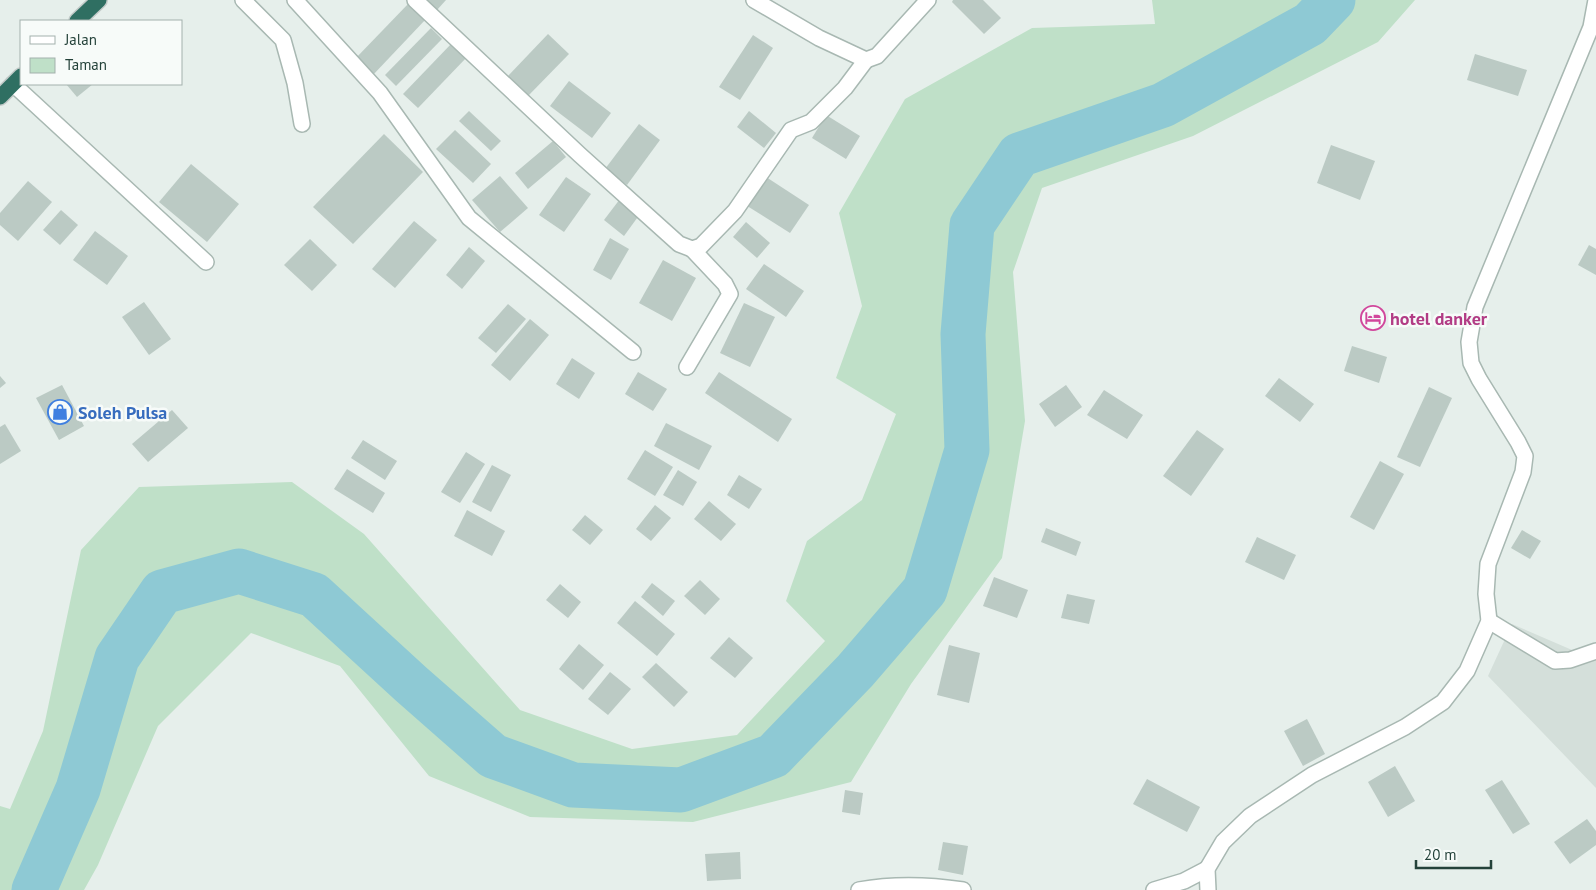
<svg xmlns="http://www.w3.org/2000/svg" width="1596" height="890" font-family="'PT Sans',sans-serif">
<style>
.built{fill:#d4dfda}
.green{fill:#bfe0c8}
.lines{fill:none;stroke-linecap:round;stroke-linejoin:round}
.river{stroke:#8ec9d4;stroke-width:45}
.building{fill:#bbcac4}
.minor-casing{stroke:#a8b8b2;stroke-width:18}
.highway-casing{stroke:#c2cac8;stroke-width:18}
.minor{stroke:#fff;stroke-width:15}
.highway{stroke:#2f6f62;stroke-width:15}
.labels{text-anchor:middle;dominant-baseline:central;stroke-width:5;stroke-linejoin:round;paint-order:stroke}
.hotel-label{font-size:18px;font-weight:bold;fill:#b23c85;stroke:#f7fbf9;text-anchor:start}
.shop-label{font-size:18px;font-weight:bold;fill:#366cbe;stroke:#f7fbf9;text-anchor:start}
</style>
<rect width="100%" height="100%" fill="#e6efeb"/>
<path class="built" d="M1512 624 1579 653 1596 648V788L1488 676Z"/>
<path class="green" d="M1152 0H1415L1378 42 1193 136 1042 188 1013 272 1025 421 1002 558 911 684 851 782 693 822 530 817 429 776 340 666 251 633 158 726 98 865 84 890H0V806L10 809 43 731 81 550 139 487 292 482 364 534 520 710 632 749 737 735 825 641 786 601 807 541 862 500 896 414 836 378 862 306 839 213 905 99 1032 28 1155 24Z"/>
<g class="lines">
<path class="river" d="M34 890 78 789 117 658 162 592 239 571 314 595 411 684 493 756 573 785 681 790 773 756 856 670 925 590 967 450 963 334 972 225 1019 155 1163 105 1310 24 1333 0"/>
</g>
<g class="building">
<path d="M426 0H446L437 10Z"/>
<path d="M953 0H983L1001 18 984 34 952 2Z"/>
<path d="M409 3 426 19 372 76 355 59Z"/>
<path d="M431 28 442 39 396 86 385 75Z"/>
<path d="M548 34 569 54 528 96 508 76Z"/>
<path d="M753 35 773 48 740 100 719 87Z"/>
<path d="M452 43 467 57 418 108 403 94Z"/>
<path d="M1475 54 1527 70 1518 96 1467 80Z"/>
<path d="M569 81 611 113 592 138 550 106Z"/>
<path d="M66 84H93L77 97Z"/>
<path d="M469 111 501 141 491 151 459 121Z"/>
<path d="M749 111 776 133 764 148 737 127Z"/>
<path d="M826 115 860 136 846 159 812 138Z"/>
<path d="M639 124 660 140 627 185 605 169Z"/>
<path d="M455 130 491 164 473 183 436 149Z"/>
<path d="M384 134 423 172 353 244 313 207Z"/>
<path d="M553 141 566 157 528 189 515 173Z"/>
<path d="M1331 145 1375 161 1360 200 1317 183Z"/>
<path d="M191 164 239 204 207 242 159 202Z"/>
<path d="M763 175 809 205 790 233 744 204Z"/>
<path d="M500 176 528 208 500 232 472 200Z"/>
<path d="M566 177 591 194 564 232 539 215Z"/>
<path d="M28 181 52 202 18 241 0 225V213Z"/>
<path d="M620 199 640 214 624 236 604 220Z"/>
<path d="M61 210 78 225 60 245 43 230Z"/>
<path d="M414 221 437 240 395 288 372 269Z"/>
<path d="M746 222 770 243 757 258 733 237Z"/>
<path d="M95 231 128 256 107 285 73 260Z"/>
<path d="M610 238 629 249 611 280 593 270Z"/>
<path d="M310 239 337 265 312 291 284 265Z"/>
<path d="M1589 245 1596 249V275L1578 265Z"/>
<path d="M469 247 485 261 462 289 446 275Z"/>
<path d="M663 260 696 278 672 321 639 303Z"/>
<path d="M764 264 804 291 786 317 746 289Z"/>
<path d="M144 302 171 339 149 355 122 317Z"/>
<path d="M744 303 775 317 750 367 720 353Z"/>
<path d="M508 304 526 319 496 353 478 338Z"/>
<path d="M530 319 549 335 510 381 491 365Z"/>
<path d="M1352 346 1387 357 1379 383 1344 371Z"/>
<path d="M572 358 595 373 579 399 556 384Z"/>
<path d="M638 372 667 389 653 411 625 394Z"/>
<path d="M719 372 792 419 778 442 705 393Z"/>
<path d="M0 376 6 383 0 388Z"/>
<path d="M1279 378 1314 404 1300 422 1265 396Z"/>
<path d="M62 385 84 426 59 440 36 398Z"/>
<path d="M1066 385 1082 407 1055 427 1039 404Z"/>
<path d="M1429 387 1452 398 1420 467 1397 457Z"/>
<path d="M1104 390 1143 415 1127 439 1087 415Z"/>
<path d="M172 410 188 428 148 462 132 444Z"/>
<path d="M666 423 712 446 699 470 654 446Z"/>
<path d="M5 424 21 451 0 464V427Z"/>
<path d="M1197 430 1224 449 1191 496 1163 476Z"/>
<path d="M363 440 397 461 385 480 351 458Z"/>
<path d="M645 450 673 467 655 496 627 479Z"/>
<path d="M466 452 485 464 460 503 441 492Z"/>
<path d="M1380 461 1404 474 1374 530 1350 517Z"/>
<path d="M492 465 511 475 491 512 472 502Z"/>
<path d="M347 469 385 493 373 513 334 489Z"/>
<path d="M678 470 697 482 683 506 663 495Z"/>
<path d="M739 475 762 489 749 509 727 495Z"/>
<path d="M709 501 736 524 721 541 694 519Z"/>
<path d="M655 505 671 518 651 541 636 529Z"/>
<path d="M467 510 505 531 492 556 454 536Z"/>
<path d="M585 515 603 530 590 545 572 530Z"/>
<path d="M1046 528 1081 542 1076 556 1041 542Z"/>
<path d="M1522 530 1541 541 1530 559 1511 548Z"/>
<path d="M1257 537 1296 555 1284 580 1245 562Z"/>
<path d="M994 577 1028 590 1017 618 983 606Z"/>
<path d="M700 580 720 599 705 615 684 596Z"/>
<path d="M652 583 675 601 663 616 641 597Z"/>
<path d="M560 584 581 602 568 618 546 600Z"/>
<path d="M1067 594 1095 600 1089 624 1061 618Z"/>
<path d="M635 601 675 634 657 656 617 623Z"/>
<path d="M729 637 753 658 735 678 710 658Z"/>
<path d="M579 644 604 665 583 690 559 669Z"/>
<path d="M949 645 980 653 969 703 937 695Z"/>
<path d="M656 663 688 692 674 707 642 677Z"/>
<path d="M610 672 631 689 608 715 588 699Z"/>
<path d="M1307 719 1325 754 1303 766 1284 731Z"/>
<path d="M1395 766 1415 801 1388 817 1368 782Z"/>
<path d="M1147 779 1200 807 1187 832 1133 804Z"/>
<path d="M1502 780 1530 824 1513 834 1485 790Z"/>
<path d="M845 790 863 793 860 815 842 812Z"/>
<path d="M1587 819 1596 831V845L1570 864 1554 842Z"/>
<path d="M943 842 968 846 963 875 938 870Z"/>
<path d="M740 852 741 879 707 881 705 854Z"/>
</g>
<g class="lines">
<defs>
<g id="minor">
<path d="M243 0 283 40 295 83 302 124"/>
<path d="M295 0 380 93 469 218 633 352"/>
<path d="M415 0 580 155 679 244 692 249 701 246 735 211 791 130 811 122 845 88 866 60"/>
<path d="M754 0 819 38 866 60 877 56 928 0"/>
<path d="M13 84 206 262"/>
<path d="M687 367 730 294 725 284 692 249"/>
<path d="M1489 621 1555 661 1570 660 1596 651"/>
<path d="M859 890C893 884 929 885 963 890"/>
<path d="M1154 890 1184 881 1207 869"/>
<path d="M1208 890 1207 869 1223 842 1250 816 1312 775 1405 727 1443 702 1467 671 1489 621 1486 594 1488 564 1523 472 1525 456 1518 442 1479 379 1471 363 1469 342 1475 307 1591 27 1596 0"/>
</g>
<g id="highway">
<path d="M77 21 99 0"/>
<path d="M0 97 21 76"/>
</g>
</defs>
<use href="#minor" class="minor-casing"/>
<use href="#highway" class="highway-casing"/>
<use href="#minor" class="minor"/>
<use href="#highway" class="highway"/>
</g>
<defs>
<symbol id="hotel-ring" viewBox="-11 -11 22 22"><circle r="9.5" fill="#f7fbf9" stroke="#d1479c" stroke-width="1.5"/><path d="M-6-4.5h1.5V1H6V5H4.5V3h-9V5H-6ZM-4 0a1.8 1.8 0 1 1 3.6 0ZM.5 0V-2.5h3Q6-2.5 6 0Z" fill="#d1479c"/></symbol>
<symbol id="shop-ring" viewBox="-11 -11 22 22"><circle r="9.5" fill="#f7fbf9" stroke="#3f7fe0" stroke-width="1.5"/><path d="M-5-2.5h2.3a2.7 3.5 0 0 1 5.4 0H5L5.5 6h-11ZM-1.5-2.5h3a1.5 2.3 0 0 0-3 0Z" fill="#3f7fe0"/></symbol>
</defs>
<g fill-rule="evenodd">
<use href="#hotel-ring" x="1359" y="304" width="28" height="28"/>
<use href="#shop-ring" x="46" y="398" width="28" height="28"/>
</g>
<g class="labels">
<g class="hotel-label">
<text x="1390" y="318">hotel danker</text>
</g>
<g class="shop-label">
<text x="78" y="412">Soleh Pulsa</text>
</g>
</g>
<rect x="20" y="20" width="162" height="65" fill="#f7fbf9" stroke="#a3b1ad"/>
<rect x="30" y="36" width="25" height="8" fill="#ffffff" stroke="#a3b1ad"/>
<text x="65" y="45" font-size="15" fill="#24423a">Jalan</text>
<rect x="30" y="58" width="25" height="15" fill="#bfe0c8" stroke="#a3b1ad"/>
<text x="65" y="70" font-size="15" fill="#24423a">Taman</text>
<path d="M1416 860v8h75v-8" fill="none" stroke="#24423a" stroke-width="2.5"/>
<text x="1424" y="860" font-size="15" fill="#24423a" stroke="#f7fbf9" stroke-width="4" paint-order="stroke">20 m</text>
</svg>
